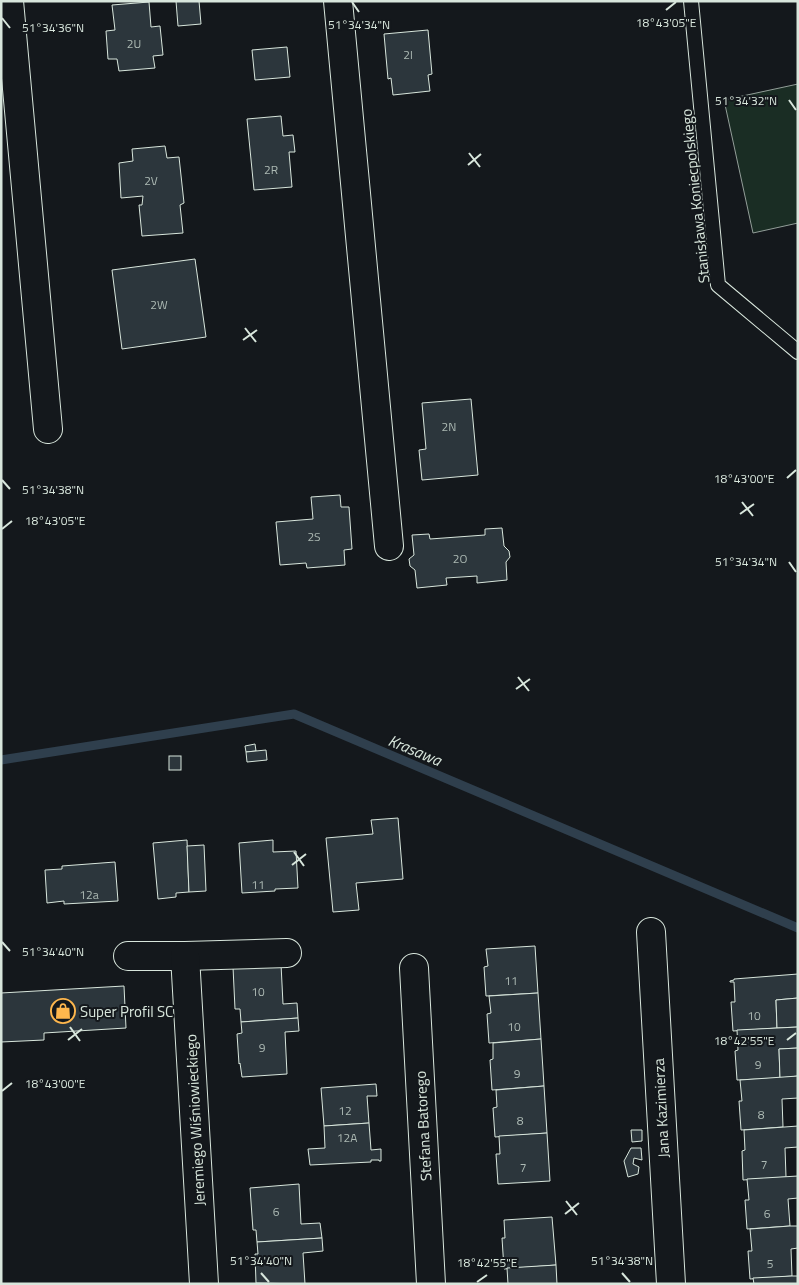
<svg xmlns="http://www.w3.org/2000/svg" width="799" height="1285" font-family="'Titillium Web',sans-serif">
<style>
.green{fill:#1a2d24;stroke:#939e99}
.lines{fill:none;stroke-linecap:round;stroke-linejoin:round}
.stream{stroke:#2f3f4d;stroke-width:9}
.building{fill:#2c363c;stroke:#d8e6dc}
.service-casing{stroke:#d8e6dc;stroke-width:16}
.minor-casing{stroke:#d8e6dc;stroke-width:30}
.service{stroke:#14181c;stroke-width:14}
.minor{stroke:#14181c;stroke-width:28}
.ticks{fill:none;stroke:#d8e6dc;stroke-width:2}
.labels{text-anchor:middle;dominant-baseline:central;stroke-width:4;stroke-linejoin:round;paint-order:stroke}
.number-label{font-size:12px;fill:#adbab4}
.street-label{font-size:15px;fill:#d8e6dc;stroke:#14181c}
.poi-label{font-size:15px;fill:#d8e6dc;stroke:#14181c;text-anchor:start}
.water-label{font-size:16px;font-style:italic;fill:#d8e6dc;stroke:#14181c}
.ticks-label{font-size:12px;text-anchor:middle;fill:#d8e6dc;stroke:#14181c;stroke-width:4;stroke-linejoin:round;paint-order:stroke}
</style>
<rect width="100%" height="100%" fill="#14181c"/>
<path class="green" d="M798 84V223L753 233 724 100Z"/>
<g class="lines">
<path class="stream" d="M1 760 294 714 798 928"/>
</g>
<g class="building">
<path d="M176 1H199L201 24 178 26Z"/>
<path d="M149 2 151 27 160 26 163 55 153 56 155 68 119 71 117 59H108L106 31 115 30 112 5Z"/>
<path d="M428 30 432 74 428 75 430 91 393 95 391 78 388 79 384 34Z"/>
<path d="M287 47 290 77 255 80 252 50Z"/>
<path d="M281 116 283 136 293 135 295 152H289L292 187 254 190 247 119Z"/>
<path d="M165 146 167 158 179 157 184 203 180 205 183 233 142 236 139 205H142L143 196 121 198 119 163 133 161 132 149Z"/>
<path d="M195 259 206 337 122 349 112 270Z"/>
<path d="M471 399 478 475 422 480 419 450 426 449 422 403Z"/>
<path d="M340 495 341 507H349L352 549 344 550 345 565 307 568 306 563 280 565 276 522 313 519 311 497Z"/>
<path d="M502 528 504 546 509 551 510 557 506 562 507 580 477 583V576L446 578 447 585 417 588 415 570 410 566 409 559 414 555 412 535 429 534 430 539 485 535V529Z"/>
<path d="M255 744 256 751 246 752 245 746Z"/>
<path d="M266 750 267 760 247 762 246 752Z"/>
<rect x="169" y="756" width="12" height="14"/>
<path d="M398 818 403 879 356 883 359 910 333 912 326 838 373 834 371 820Z"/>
<path d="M187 840 189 892 176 893V897L158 899 153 843Z"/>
<path d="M273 840V852L296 851 298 888 275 889V891L242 893 239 843Z"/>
<path d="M204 845 206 891 189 892 187 846Z"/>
<path d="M115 862 118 901 64 904V901L47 903 45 870 62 869V866Z"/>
<path d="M535 946 538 993 486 996 484 967 488 966 486 949Z"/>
<path d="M281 964 283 1004 297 1003 298 1018 241 1022 240 1009H235L233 967Z"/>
<path d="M798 974V998L776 1000 777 1028 733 1031 731 1002H735L734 982H730V981L734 980V979Z"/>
<path d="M124 986 126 1028 44 1033V1040L1 1042V993Z"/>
<path d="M538 993 541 1039 489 1043 487 1014 491 1013 489 996Z"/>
<path d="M798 998V1027L777 1028 776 1000Z"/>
<path d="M298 1018 299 1031 285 1032 287 1074 242 1077 240 1063 239 1064 237 1034 242 1033 241 1022Z"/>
<path d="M798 1027V1048L779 1049 780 1078 737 1080 735 1051 738 1050 737 1030Z"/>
<path d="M541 1039 544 1086 492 1090 490 1060 493 1059V1043Z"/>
<path d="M798 1048V1076L780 1078 779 1049Z"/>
<path d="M798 1076V1098L782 1099 783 1127 741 1130 739 1101H742L740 1080Z"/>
<path d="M376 1084 377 1096H367L369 1123 324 1126 321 1088Z"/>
<path d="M544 1086 547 1133 495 1137 493 1108 497 1107 496 1090Z"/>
<path d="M369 1123 371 1150 381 1149V1161H379V1160H371V1162L310 1165 308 1149 325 1148 324 1126Z"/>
<path d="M798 1126V1147L785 1148 786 1177 743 1180 742 1151 745 1150 744 1130Z"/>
<path d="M631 1130H642V1141L632 1142Z"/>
<path d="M547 1133 550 1181 498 1184 496 1154H500L499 1136Z"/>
<path d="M631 1148H641L642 1160 634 1158 633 1164 639 1167 638 1174 628 1177 624 1161Z"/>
<path d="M798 1176V1198L788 1199 790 1226 747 1229 745 1200H749L747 1179Z"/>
<path d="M299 1184 301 1224 320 1223 322 1238 257 1242 256 1230H253L250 1188Z"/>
<path d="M552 1217 556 1265 504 1269 502 1238H505L504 1220Z"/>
<path d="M790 1226H798V1248L791 1249 792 1276 750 1279 748 1251H752L750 1229Z"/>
<path d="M322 1238 323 1251 303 1253 305 1284 256 1283 255 1254H258L257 1242Z"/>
<path d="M556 1265 557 1284H508L507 1268Z"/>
<path d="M792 1276H798V1284H754L753 1278Z"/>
</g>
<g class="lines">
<defs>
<path id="service" d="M691 1 718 285 798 352"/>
<g id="minor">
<path d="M9 1 48 429"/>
<path d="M338 1 389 546"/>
<path d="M651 932 671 1284"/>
<path d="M128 956H185L287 953"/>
<path d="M185 956 204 1284"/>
<path d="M414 968 431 1284"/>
</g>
</defs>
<use href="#service" class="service-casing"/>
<use href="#minor" class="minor-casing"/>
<use href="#service" class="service"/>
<use href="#minor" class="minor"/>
</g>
<path class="ticks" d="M352 2 359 12M666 10 676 2M2 18 10 28M789 100 796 110M469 153 480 167M468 165 481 154M245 328 256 342M243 340 257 330M787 478 796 470M2 480 10 489M742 502 753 516M740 514 754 504M2 529 12 521M789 562 796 572M518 677 529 691M516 689 530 679M294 852 304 866M292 865 306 854M2 942 10 951M70 1027 80 1041M68 1040 82 1029M787 1040 796 1033M2 1091 12 1083M566 1201 577 1215M565 1214 579 1203M261 1273 269 1282M622 1273 630 1282M477 1282 487 1275"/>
<defs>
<symbol id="shop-ring" viewBox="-11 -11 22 22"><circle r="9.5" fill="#14181c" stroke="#ffb74d" stroke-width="1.5"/><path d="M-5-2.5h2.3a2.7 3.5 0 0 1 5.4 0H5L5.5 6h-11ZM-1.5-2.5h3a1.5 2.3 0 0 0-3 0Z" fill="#ffb74d"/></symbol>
</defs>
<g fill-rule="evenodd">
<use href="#shop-ring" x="49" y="997" width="28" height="28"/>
</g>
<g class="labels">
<g class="number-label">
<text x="134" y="43">2U</text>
<text x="408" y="54">2l</text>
<text x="271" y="169">2R</text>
<text x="151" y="180">2V</text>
<text x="159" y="304">2W</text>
<text x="449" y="426">2N</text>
<text x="314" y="536">2S</text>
<text x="460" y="558">2O</text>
<text x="258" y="884">11</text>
<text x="89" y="894">12a</text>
<text x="511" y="980">11</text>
<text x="258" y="991">10</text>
<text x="754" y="1015">10</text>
<text x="514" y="1026">10</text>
<text x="262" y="1047">9</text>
<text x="758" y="1064">9</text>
<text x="517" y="1073">9</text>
<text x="345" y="1110">12</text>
<text x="761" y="1114">8</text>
<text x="520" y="1120">8</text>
<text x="347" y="1137">12A</text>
<text x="764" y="1164">7</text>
<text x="523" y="1167">7</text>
<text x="276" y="1211">6</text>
<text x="767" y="1213">6</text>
<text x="770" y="1263">5</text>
</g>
<g class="street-label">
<text transform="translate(695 196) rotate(-96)">Stanisława Koniecpolskiego</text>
<text transform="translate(661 1108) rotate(-93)">Jana Kazimierza</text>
<text transform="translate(195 1120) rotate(-93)">Jeremiego Wiśniowieckiego</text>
<text transform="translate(423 1126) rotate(-93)">Stefana Batorego</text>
</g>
<g class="poi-label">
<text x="80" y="1011">Super Profil SC</text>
</g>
<g class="water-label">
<text transform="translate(415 750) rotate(23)">Krasawa</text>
</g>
</g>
<g class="ticks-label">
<text x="666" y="27">18°43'05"E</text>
<text x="359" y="29">51°34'34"N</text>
<text x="53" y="32">51°34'36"N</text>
<text x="746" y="105">51°34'32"N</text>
<text x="744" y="483">18°43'00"E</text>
<text x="53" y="494">51°34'38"N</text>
<text x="55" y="525">18°43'05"E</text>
<text x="746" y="566">51°34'34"N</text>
<text x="53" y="956">51°34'40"N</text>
<text x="744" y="1045">18°42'55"E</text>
<text x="55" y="1088">18°43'00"E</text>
<text x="261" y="1265">51°34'40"N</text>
<text x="622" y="1265">51°34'38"N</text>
<text x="487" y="1267">18°42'55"E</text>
</g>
<rect width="799" height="1285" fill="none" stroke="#d8e6dc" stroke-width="5"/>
</svg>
